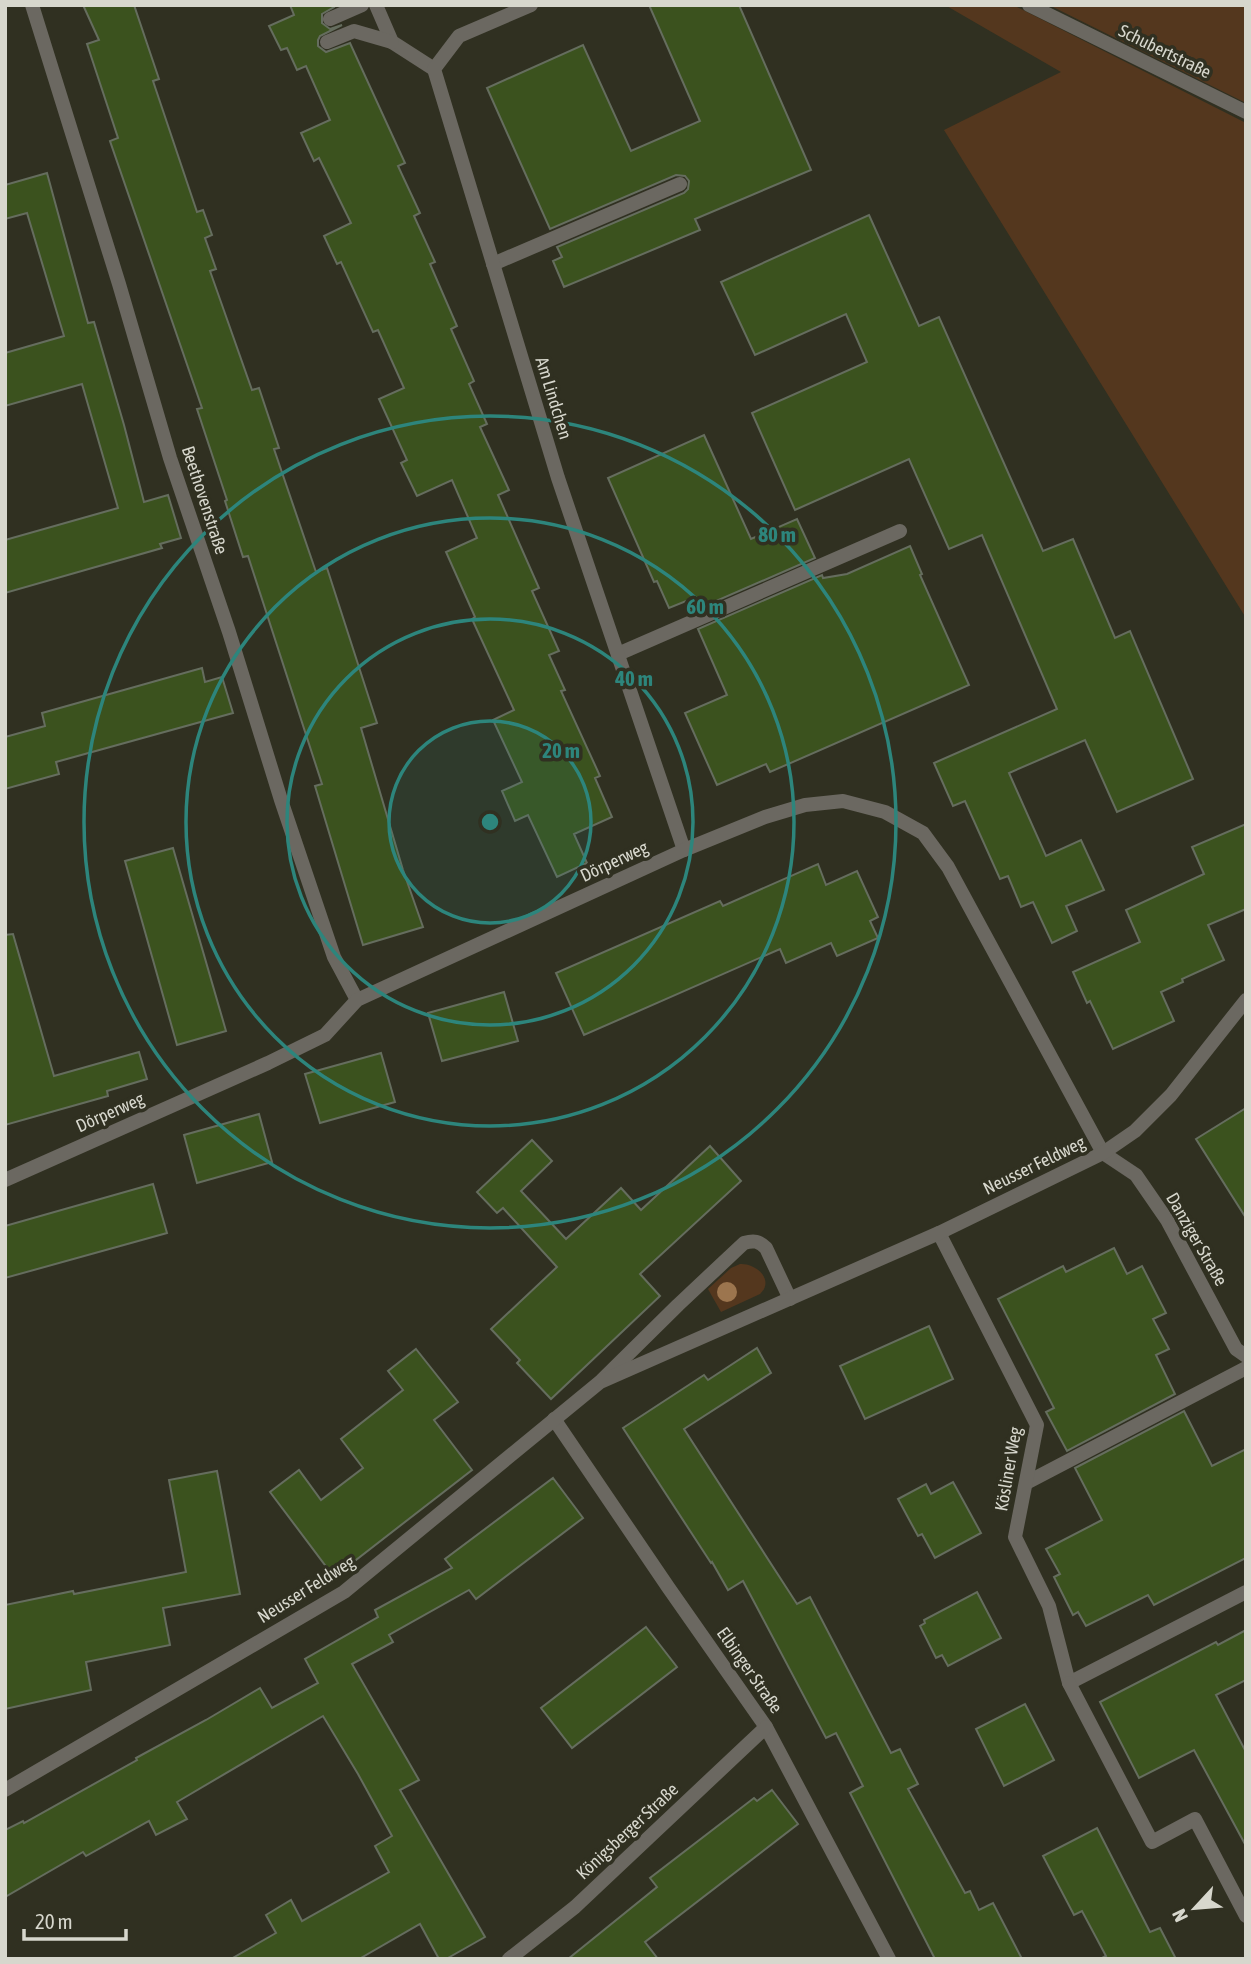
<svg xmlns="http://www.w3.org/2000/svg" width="1251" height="1964" font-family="'Asap Condensed',sans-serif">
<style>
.green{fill:#54371e}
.building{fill:#3b521e;stroke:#656d5e;stroke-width:2}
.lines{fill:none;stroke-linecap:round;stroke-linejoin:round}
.lane{stroke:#6b6861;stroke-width:14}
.street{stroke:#6b6861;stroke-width:14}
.tree{fill:#9c754e}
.ring{fill:none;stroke:#2d857c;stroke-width:3.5}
.labels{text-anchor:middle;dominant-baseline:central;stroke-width:7;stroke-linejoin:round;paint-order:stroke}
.street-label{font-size:18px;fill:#d7d7cd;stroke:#303021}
.centre{fill:#2d857c;stroke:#303021;stroke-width:3.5}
.ring-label{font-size:21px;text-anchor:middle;font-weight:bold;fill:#2d857c;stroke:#303021;stroke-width:7;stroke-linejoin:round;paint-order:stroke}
</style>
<rect width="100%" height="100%" fill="#303021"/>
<g class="green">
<path d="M945 5H1013L1246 123V618L944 130 1061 72Z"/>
<path d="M1049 5H1246V103Z"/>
<path d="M740 1264C756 1263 775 1280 760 1294L721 1312 708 1289 731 1268Z"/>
</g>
<g class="building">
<path d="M83 5H134L159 79 153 81 197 212 203 210 212 235 205 238 216 269 210 271 252 390 259 388 279 448 274 449 316 572 327 568 377 723 361 728 403 870 423 927 363 945 315 786 322 784 248 556 243 557 225 501 227 500 197 409 202 408 110 141 118 138 87 44 99 40Z"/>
<path d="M290 5H333L334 7 322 14V23L330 29 342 25 320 36 318 40V46L326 52 350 43 405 163 398 166 420 213 414 216 435 262 430 264 457 326 451 329 474 381 469 384 487 424 480 427 509 490 498 495 539 588 532 591 559 651 549 655 565 690 561 691 600 776 595 778 612 817 574 834 587 863 557 877 528 815 515 821 502 791 522 782 493 720 514 710 472 619 475 617 446 552 477 538 452 480 417 496 401 463 407 460 379 399 404 388 378 330 373 332 341 262 337 264 324 236 351 223 319 158 314 161 301 133 330 120 306 66 297 70 287 48 281 50 269 26 294 15Z"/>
<path d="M649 5H739L811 170 695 219 700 230 564 287 553 261 562 257 557 247 684 193 688 189 689 181 685 176 676 175 550 229 487 88 583 45 631 151 700 121Z"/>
<path d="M47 173 88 323 94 322 124 425 144 502 168 495 181 538 160 544 162 548 5 593V540L118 508 82 384 5 406V353L64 336 27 213 5 219V185Z"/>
<path d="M869 215 919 326 939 317 1043 551 1073 539 1115 638 1130 631 1193 779 1117 812 1085 740 1009 773 1046 856 1081 840 1104 890 1066 906 1077 931 1052 943 1033 902 1021 907 1008 876 1000 879 965 801 953 806 934 763 1057 709 982 535 949 549 909 459 795 510 752 413 867 362 846 314 755 355 721 282Z"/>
<path d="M704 435 751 539 797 519 815 558 691 612 686 601 669 608 657 581 654 582 608 478Z"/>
<path d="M910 546 922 574 920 575 969 685 770 772 766 764 717 785 685 713 727 695 698 629 822 575 823 578 847 574Z"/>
<path d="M202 668 205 682 222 677 233 713 56 762 59 774 5 789V737L45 726 42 713Z"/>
<path d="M1246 824V909L1208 925 1224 960 1182 979 1183 982 1161 992 1174 1021 1113 1049 1090 1001 1087 1003 1073 972 1140 942 1126 910 1204 874 1192 847Z"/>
<path d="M173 848 226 1031 177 1045 125 861Z"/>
<path d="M818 864 826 885 857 871 878 917 870 921 878 938 837 956 831 943 786 963 780 949 584 1035 556 973 720 901 723 906Z"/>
<path d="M13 934 54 1076 139 1052 147 1079 107 1091 108 1096 5 1125V935Z"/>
<path d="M504 992 518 1041 442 1061 428 1013Z"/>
<path d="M381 1053 395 1102 320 1123 305 1074Z"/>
<path d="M1246 1108V1218L1196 1139Z"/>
<path d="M259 1114 272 1162 197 1183 184 1135Z"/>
<path d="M532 1140 552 1161 521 1191 566 1239 621 1188 641 1210 710 1146 741 1181 640 1274 660 1296 551 1399 517 1363 520 1360 491 1329 557 1267 503 1208 497 1213 477 1192Z"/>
<path d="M153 1184 167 1233 5 1278V1226Z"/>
<path d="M1114 1248 1127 1274 1142 1266 1166 1313 1153 1319 1169 1349 1156 1355 1175 1394 1067 1451 1046 1412 1054 1408 998 1299 1063 1266 1066 1272Z"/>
<path d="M929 1326 953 1379 865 1419 840 1366Z"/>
<path d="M757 1348 771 1373 684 1429 797 1604 810 1597 891 1753 900 1749 907 1763 918 1784 908 1789 965 1893 970 1891 979 1910 993 1903 1022 1959H935L850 1793 863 1786 836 1733 826 1738 743 1581 728 1590 712 1562 711 1563 623 1428 704 1375 708 1380Z"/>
<path d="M416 1349 458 1402 434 1420 472 1470 334 1577 270 1492 299 1470 321 1500 363 1468 341 1439 403 1390 388 1371Z"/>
<path d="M1184 1411 1212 1466 1246 1449V1558L1154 1605 1148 1595 1086 1626 1078 1612 1073 1615 1054 1577 1060 1574 1046 1549 1102 1520 1075 1468Z"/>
<path d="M217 1471 240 1594 163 1608 170 1645 86 1662 91 1690 5 1709V1605L73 1591 74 1594 186 1572 169 1480Z"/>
<path d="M553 1478 583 1518 476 1599 469 1590 389 1635 393 1642 352 1664 419 1780 400 1790 485 1937 446 1959H439L420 1924 359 1959H231L276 1933 266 1915 291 1900 302 1921 389 1872 375 1846 392 1836 358 1774 323 1716 177 1802 187 1819 156 1835 149 1821 86 1856 83 1852 5 1897V1830L23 1821 24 1823 137 1760 136 1758 206 1720 260 1688 272 1708 318 1683 305 1659 378 1617 375 1610 452 1568 445 1559Z"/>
<path d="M953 1482 981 1533 935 1558 922 1534 918 1536 898 1499 926 1484 931 1494Z"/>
<path d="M977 1592 1001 1638 948 1666 942 1655 936 1658 920 1626 925 1623 924 1620Z"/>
<path d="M646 1627 677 1667 572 1748 541 1708Z"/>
<path d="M1246 1630V1680L1216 1695 1246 1752V1846L1194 1750 1139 1778 1100 1702 1216 1642 1218 1645Z"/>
<path d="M1025 1704 1054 1760 1004 1786 976 1729Z"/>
<path d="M772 1790 798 1824 645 1942 658 1959H568L657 1887 650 1878 754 1798 757 1801Z"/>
<path d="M1097 1828 1150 1932 1160 1928 1176 1959H1100L1106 1956 1082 1911 1074 1915 1043 1856Z"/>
</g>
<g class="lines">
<g class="lane">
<path d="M376 5 392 42 434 69"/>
<path d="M330 19 362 5"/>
<path d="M327 42 354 31 392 42"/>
<path d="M493 264 680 184"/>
<path d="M618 654 900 531"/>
<path d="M602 1380 678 1305 744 1243C754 1240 759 1241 766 1248L790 1299"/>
<path d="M1026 1483 1246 1368"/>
</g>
<g class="street">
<path d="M32 5 119 284 170 458 229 632 281 800 334 957 357 1000"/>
<path d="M531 5 459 36 434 69 558 478 684 850"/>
<path d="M1029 5 1246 112"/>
<path d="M5 1180 268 1063 325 1035 357 1000 684 850 765 817 805 805 843 801 885 812 923 833 948 867 1103 1153 1136 1175 1167 1220 1236 1349 1246 1356"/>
<path d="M939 1233 1037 1425 1015 1537 1049 1606 1069 1683 1246 1592"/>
<path d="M554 1419 668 1587 766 1727 889 1959"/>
<path d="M1069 1683 1152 1842 1195 1819 1246 1916"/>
<path d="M5 1790 344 1592 600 1382 939 1233 1103 1153 1135 1131 1171 1095 1246 1000"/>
<path d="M509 1959 575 1907 766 1727"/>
</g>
</g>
<circle class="tree" cx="727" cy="1292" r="10"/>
<circle cx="490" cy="822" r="101" fill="#2d857c" fill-opacity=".12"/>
<g class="ring">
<circle cx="490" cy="822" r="101"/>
<circle cx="490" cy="822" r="203"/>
<circle cx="490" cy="822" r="304"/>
<circle cx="490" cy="822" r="406"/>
</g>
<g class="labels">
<g class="street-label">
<text transform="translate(1165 51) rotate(26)">Schubertstraße</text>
<text transform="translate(554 398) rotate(73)">Am Lindchen</text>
<text transform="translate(205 500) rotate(72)">Beethovenstraße</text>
<text transform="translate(614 861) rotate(-25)">Dörperweg</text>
<text transform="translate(110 1112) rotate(-24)">Dörperweg</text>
<text transform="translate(1034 1165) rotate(-26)">Neusser Feldweg</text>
<text transform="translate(1197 1239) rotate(60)">Danziger Straße</text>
<text transform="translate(1008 1469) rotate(-80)">Kösliner Weg</text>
<text transform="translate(306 1589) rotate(-32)">Neusser Feldweg</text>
<text transform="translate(750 1670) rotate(55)">Elbinger Straße</text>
<text transform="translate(627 1831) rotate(-43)">Königsberger Straße</text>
</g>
</g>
<circle cx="490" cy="822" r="10" class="centre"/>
<g class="ring-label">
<text x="777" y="542">80 m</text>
<text x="705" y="614">60 m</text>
<text x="634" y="686">40 m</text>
<text x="561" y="758">20 m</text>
</g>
<rect width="1251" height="1964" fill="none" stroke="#d7d7cd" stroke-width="14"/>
<g transform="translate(1195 1908) rotate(244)" stroke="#303021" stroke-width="5" paint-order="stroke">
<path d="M0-5L12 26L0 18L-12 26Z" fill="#d7d7cd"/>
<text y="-10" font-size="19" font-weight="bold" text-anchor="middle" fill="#d7d7cd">N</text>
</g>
<path d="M24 1929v10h102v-10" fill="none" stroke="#d7d7cd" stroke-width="3.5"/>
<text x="35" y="1929" font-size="21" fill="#d7d7cd" stroke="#303021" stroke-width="5" paint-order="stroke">20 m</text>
</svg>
